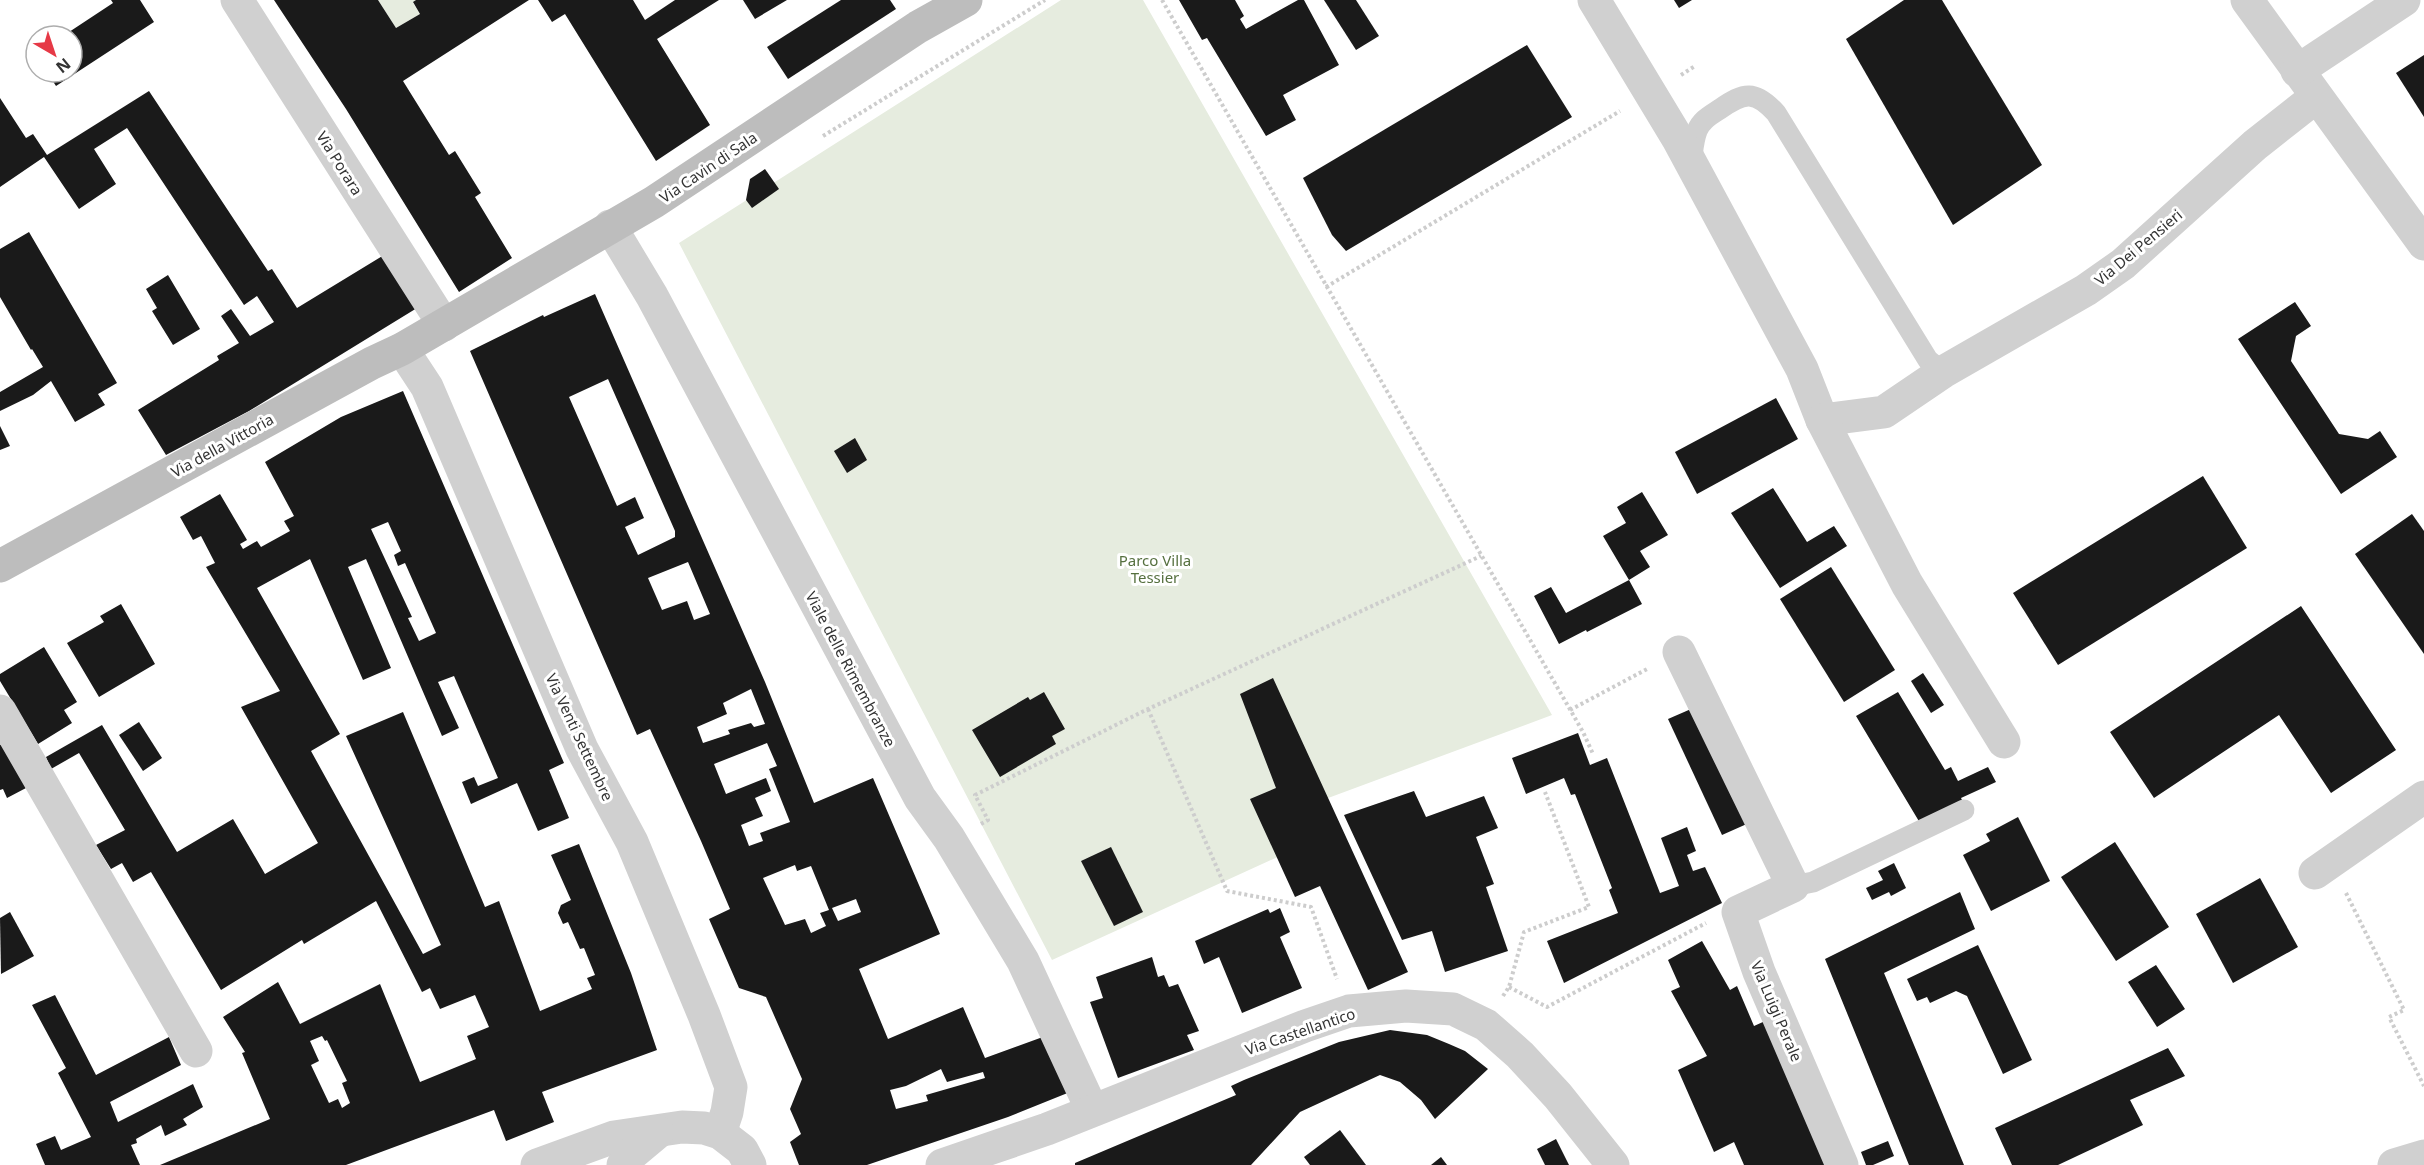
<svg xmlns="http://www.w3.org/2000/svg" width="2424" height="1165" font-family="'Noto Sans',sans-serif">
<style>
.green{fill:#e6ecdf}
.building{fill:#1a1a1a;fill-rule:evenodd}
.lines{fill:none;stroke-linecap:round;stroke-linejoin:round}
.path{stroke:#cdcdcd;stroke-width:4;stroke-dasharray:3 3;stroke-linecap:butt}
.service{stroke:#d0d0d0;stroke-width:21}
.minor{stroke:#d0d0d0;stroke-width:33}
.tertiary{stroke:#d0d0d0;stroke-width:33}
.secondary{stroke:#bdbdbd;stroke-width:33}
.labels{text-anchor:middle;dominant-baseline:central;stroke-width:6;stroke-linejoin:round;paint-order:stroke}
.street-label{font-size:15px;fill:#333;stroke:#fff}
.park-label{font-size:15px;fill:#56703f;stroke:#fff}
</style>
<rect width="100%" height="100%" fill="#fff"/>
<g class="green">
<path d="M378 0H416L413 3 420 14 396 28Z"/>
<path d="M1061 0H1143L1552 715 1285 814 1295 849 1052 960 679 243Z"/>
</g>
<g class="building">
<path d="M111 0H140L154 22 56 86 47 72H72V36H63L113 3Z"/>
<path d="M274 0H378L396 28 420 14 413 2 416 0H529L403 81 449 155 455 151 481 193 475 197 512 258 459 292 346 109Z"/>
<path d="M538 0H633L645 20 675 0H719L657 39 710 125 656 161 565 14 552 22Z"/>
<path d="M743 0H787L755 19Z"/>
<path d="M841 0H890L896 9 788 79 767 47Z"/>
<path d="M1179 0H1235L1244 16 1240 19 1246 29 1298 0H1304L1339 65 1283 95 1296 120 1266 136 1207 38 1202 40Z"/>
<path d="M1324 0H1356L1379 36 1356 50Z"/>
<path d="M1674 0H1692L1679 8Z"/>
<path d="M1904 0H1942L2042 165 1953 225 1846 39Z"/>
<path d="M1527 45 1572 117 1346 251 1332 235 1303 178Z"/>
<path d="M2424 55V117L2396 73Z"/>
<path d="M149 91 268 271 272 269 297 308 384 255 417 308 249 411 166 455 138 410 219 360 217 356 239 343 221 316 231 309 250 336 274 322 257 296 244 305 127 128 94 149 116 184 79 209 44 157 0 187V98L26 138 33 134 47 155Z"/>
<path d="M765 169 779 189 752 208 746 200 750 179Z"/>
<path d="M29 232 117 383 98 394 105 405 75 422 51 381 33 395 0 411V392L43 367 32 349 31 350 0 297V249Z"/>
<path d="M168 275 200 329 173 345 152 311 157 308 146 289Z"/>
<path d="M595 294 765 682 814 803 873 778 940 934 859 969 888 1039 963 1007 985 1058 1051 1034 1075 1090 1008 1117 867 1165H799L790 1142 801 1134 790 1109 802 1079 766 997 739 988 709 919 730 909 701 841 650 729 637 735 470 351 543 315 544 317ZM608 379 675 531V537L638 555 625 527 644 518 635 497 617 506 569 397ZM688 562 710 614 694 620 687 601 662 610 648 578ZM751 689 765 724 754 727 751 723 728 730 730 734 703 743 697 727 727 714 723 703ZM767 743 777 766 769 769 790 822 760 833 763 841 749 846 741 825 763 816 755 798 771 791 766 778 726 794 714 764ZM795 865 797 871 811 866 829 910 820 913 826 926 811 933 805 919 785 925 763 878ZM856 899 861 912 838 921 832 908ZM941 1069 947 1082 983 1072 985 1078 926 1095 928 1101 896 1109 890 1090 906 1086Z"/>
<path d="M2295 302 2311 326 2296 336 2291 361 2339 434 2368 439 2380 431 2397 457 2341 494 2238 339Z"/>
<path d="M403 391 564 763 549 770 569 818 538 831 517 783 471 804 462 782 474 777 478 786 498 778 454 676 438 682 459 728 442 736 366 559 348 567 391 668 363 680 310 559 257 588 340 734 311 751 423 954 441 945 346 736 403 712 485 907 499 901 540 1011 592 989 587 978 595 975 584 948 580 949 568 922 563 924 558 913 561 905 571 900 551 855 579 844 631 973 657 1050 542 1092 554 1122 506 1141 494 1110 346 1165H160L270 1119 242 1053 245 1052 223 1017 278 982 300 1024 380 984 420 1082 476 1059 467 1036 489 1027 475 995 440 1009 430 988 422 992 376 901 304 944 302 940 221 990 151 872 133 882 122 863 111 869 96 845 125 830 79 753 51 769 46 757 102 725 177 852 233 819 265 874 318 843 241 707 280 691 206 567 215 563 201 536 193 540 180 517 220 494 247 540 240 544 243 549 257 541 261 547 290 531 284 521 294 516 265 462 341 417ZM388 522 401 551 394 555 398 566 405 563 436 633 419 641 408 618 412 617 371 529ZM322 1036 325 1041 327 1040 347 1081 342 1083 350 1103 342 1108 338 1099 329 1103 311 1065 319 1061 310 1041Z"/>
<path d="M1776 398 1798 439 1697 494 1675 452Z"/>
<path d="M0 426 10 446 0 450Z"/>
<path d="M855 438 867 460 847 473 834 451Z"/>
<path d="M2203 476 2247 548 2058 665 2013 593Z"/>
<path d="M1773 488 1807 542 1834 526 1847 546 1780 588 1731 513Z"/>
<path d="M1642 492 1668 535 1640 551 1650 567 1629 580 1603 536 1626 523 1617 507Z"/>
<path d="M2412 514 2424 531V654L2355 554Z"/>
<path d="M1831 567 1895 670 1844 702 1780 599Z"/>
<path d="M1629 580 1642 604 1587 632 1586 630 1559 644 1534 596 1551 587 1566 613Z"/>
<path d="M121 604 155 664 99 697 67 643 104 622 100 616Z"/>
<path d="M2301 606 2396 750 2331 793 2279 715 2154 798 2110 732Z"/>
<path d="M44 647 77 702 64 710 72 723 38 744 0 681V674Z"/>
<path d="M1923 673 1944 705 1931 713 1911 681Z"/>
<path d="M1273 678 1408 972 1368 990 1320 886 1295 897 1250 799 1276 788 1240 694Z"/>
<path d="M1044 692 1065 729 1052 736 1056 744 1000 777 972 730 1028 697 1030 700Z"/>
<path d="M1898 692 1945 770 1951 767 1958 781 1988 767 1996 782 1961 798 1964 804 1923 828 1856 716Z"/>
<path d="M1691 709 1758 819 1722 835 1668 719Z"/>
<path d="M139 722 162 758 143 771 119 735Z"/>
<path d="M1578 733 1590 765 1607 758 1660 893 1679 886 1661 838 1687 827 1696 851 1687 855 1693 871 1705 867 1722 903 1564 983 1547 941 1618 913 1609 890 1612 888 1575 794 1571 795 1564 778 1526 794 1512 758Z"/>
<path d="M8 740 26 788 7 798 3 789 0 790V745Z"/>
<path d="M1414 791 1426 817 1484 796 1498 828 1476 837 1494 884 1486 887 1508 951 1445 972 1432 931 1402 940 1344 815Z"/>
<path d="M2018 817 2050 881 1991 911 1963 855 1990 841 1986 834Z"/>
<path d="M2115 842 2169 927 2116 961 2061 877Z"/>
<path d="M1111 847 1143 912 1114 926 1081 861Z"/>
<path d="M1894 863 1906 888 1891 896 1889 892 1872 900 1866 888 1883 880 1878 871Z"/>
<path d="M2260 878 2298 947 2233 983 2196 914Z"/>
<path d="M1960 892 1975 929 1884 973 1964 1165H1909L1825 959Z"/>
<path d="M1280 908 1290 932 1280 937 1302 988 1242 1013 1219 957 1204 964 1195 941 1268 909 1270 913Z"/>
<path d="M10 912 34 956 1 974 0 918Z"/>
<path d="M1702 941 1730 990 1737 986 1754 1026 1774 1017 1839 1165H1744L1734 1142 1714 1152 1678 1070 1707 1056 1671 991 1680 987 1668 960Z"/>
<path d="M1978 945 2032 1060 2003 1074 1967 996 1956 991 1930 1003 1927 997 1917 1001 1907 979Z"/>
<path d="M1152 957 1158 977 1164 975 1169 987 1178 984 1199 1031 1187 1035 1194 1050 1118 1078 1090 1002 1103 998 1096 977Z"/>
<path d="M2156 965 2185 1009 2157 1027 2128 982Z"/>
<path d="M55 995 96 1075 169 1037 181 1065 110 1102 118 1122 193 1084 203 1107 183 1119 187 1125 165 1136 161 1125 136 1139 137 1143 131 1145 140 1165H45L36 1144 55 1136 61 1150 91 1137 58 1073 66 1068 32 1005Z"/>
<path d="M1390 1030 1427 1035 1449 1044 1465 1051 1488 1069 1435 1119 1421 1100 1400 1082 1380 1075 1300 1112 1251 1165H1075V1163L1236 1095 1231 1086 1244 1080 1339 1042Z"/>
<path d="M2168 1048 2185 1076 2130 1100 2143 1125 2058 1165H2012L1995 1128Z"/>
<path d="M1340 1130 1366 1165H1310L1304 1157Z"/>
<path d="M1556 1139 1569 1165H1545L1537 1149Z"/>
<path d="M1888 1141 1894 1156 1873 1165H1866L1861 1152Z"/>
<path d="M1441 1157 1447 1165H1431Z"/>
</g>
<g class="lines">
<g class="path">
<path d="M1162 0 1583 732 1593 754"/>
<path d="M1681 75 1695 66"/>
<path d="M823 136 1045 0"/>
<path d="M1326 287 1620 111"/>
<path d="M1148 709 1227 891 1311 907 1337 979"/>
<path d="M1570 710 1649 668"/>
<path d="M981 824 988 820 975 795 1148 709 1481 556"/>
<path d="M2346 893 2404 1010 2389 1017 2424 1086"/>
<path d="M1509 987 1547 1007 1706 923"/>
<path d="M1503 996 1509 987 1524 932 1589 907 1545 792"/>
</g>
<g class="service">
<path d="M1691 163C1693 152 1693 141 1697 131 1701 120 1711 115 1720 109 1744 92 1755 90 1776 113L1928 360 1943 372"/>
<path d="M1793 886 1813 882 1964 810"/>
</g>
<g class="minor">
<path d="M1594 0 1678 139 1802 369 1822 420 1884 412 1943 372 2086 290 2123 264 2255 145 2316 97"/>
<path d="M2247 0 2424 244"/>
<path d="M2297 71 2404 0"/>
<path d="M610 226 652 296 920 798 949 838 1023 961 1092 1110"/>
<path d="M402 349 427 387 582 749 632 842 704 1015 731 1087 727 1112 720 1133"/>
<path d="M1822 420 1907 584 2004 742"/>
<path d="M1679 652 1793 886 1738 912 1759 972 1842 1165"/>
<path d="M0 711 196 1051"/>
<path d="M2315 873 2424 797"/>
<path d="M537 1165 614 1137 682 1127 704 1128 720 1133 742 1150 750 1165"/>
<path d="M623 1165 633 1153 658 1132"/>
<path d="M942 1165 1047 1129 1305 1026 1349 1011 1406 1006 1453 1009 1486 1025 1520 1055 1558 1096 1613 1165"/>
</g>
<g class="tertiary">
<path d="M237 0 444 325"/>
<path d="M2394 1165 2424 1156"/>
</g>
<path class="secondary" d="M0 566 372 363 402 349 654 202 918 27 966 0"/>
</g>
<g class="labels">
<g class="street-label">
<text transform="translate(340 163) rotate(58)">Via Porara</text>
<text transform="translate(708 167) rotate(-34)">Via Cavin di Sala</text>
<text transform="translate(2138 247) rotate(-40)">Via Dei Pensieri</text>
<text transform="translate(222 445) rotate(-29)">Via della Vittoria</text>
<text transform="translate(851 669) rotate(62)">Viale delle Rimembranze</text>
<text transform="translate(580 737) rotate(65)">Via Venti Settembre</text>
<text transform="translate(1777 1011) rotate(67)">Via Luigi Perale</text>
<text transform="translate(1300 1031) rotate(-19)">Via Castellantico</text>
</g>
<g class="park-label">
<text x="1155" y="560">Parco Villa<tspan x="1155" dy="17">Tessier</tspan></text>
</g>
</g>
<g transform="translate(54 54) rotate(141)"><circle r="28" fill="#ffffff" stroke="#adadad" stroke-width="1.5"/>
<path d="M0-4.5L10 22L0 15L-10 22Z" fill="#e63946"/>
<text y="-9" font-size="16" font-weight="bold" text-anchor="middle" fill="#333333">N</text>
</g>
</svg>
